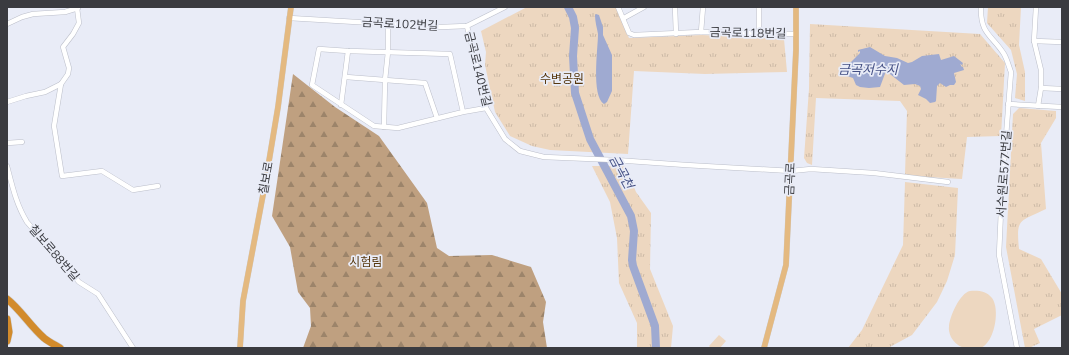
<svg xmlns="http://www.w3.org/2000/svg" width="1069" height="355" font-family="'Nunito Sans','Noto Sans KR',sans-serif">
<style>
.grass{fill:#edd7c0}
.forest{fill:url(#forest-firs)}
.park{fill:url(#park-tufts)}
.water{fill:#9faad1}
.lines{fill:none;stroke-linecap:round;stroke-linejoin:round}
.river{stroke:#9faad1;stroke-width:8}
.minor-casing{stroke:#bcbfca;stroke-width:5.5}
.major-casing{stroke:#cccccd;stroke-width:6}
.highway-casing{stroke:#cccccd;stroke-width:8}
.minor{stroke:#fff;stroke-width:4.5}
.major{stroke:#e4b980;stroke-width:5.5}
.highway{stroke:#d28b2c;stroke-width:7}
.labels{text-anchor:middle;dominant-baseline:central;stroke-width:3.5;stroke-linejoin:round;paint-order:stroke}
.street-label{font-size:12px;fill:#3a3b40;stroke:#e9ecf7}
.park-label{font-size:12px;fill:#56360d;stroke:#e9ecf7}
.water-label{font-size:13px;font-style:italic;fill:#434f84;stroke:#e9ecf7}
</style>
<defs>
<pattern id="forest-firs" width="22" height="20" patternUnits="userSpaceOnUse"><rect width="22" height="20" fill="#bfa080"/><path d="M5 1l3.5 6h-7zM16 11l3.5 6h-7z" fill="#9c846a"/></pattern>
<pattern id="park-tufts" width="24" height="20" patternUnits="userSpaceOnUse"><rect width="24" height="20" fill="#edd7c0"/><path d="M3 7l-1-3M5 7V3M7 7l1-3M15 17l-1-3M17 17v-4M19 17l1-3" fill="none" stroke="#ccb9a6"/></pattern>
</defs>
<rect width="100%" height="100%" fill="#e9ecf7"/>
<g class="grass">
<path d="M970 291C977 290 987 291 992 298 1000 309 995 338 984 346 981 349 976 348 972 348 967 348 962 348 958 345 952 341 948 333 949 326 950 316 960 293 970 291Z"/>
<path d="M719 335 726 341 720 348H711L709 346Z"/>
</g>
<path class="forest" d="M293 74 335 107 379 136 427 203 437 248 449 256 492 255 531 267 546 302 543 322 547 348H303L311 326 310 308 298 292 290 247 272 216Z"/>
<g class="park">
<path d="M527 7H616L629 38 702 35 784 39 787 72 705 74 634 71 628 154 550 150 532 146 510 136 495 112 485 65 486 52 481 31Z"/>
<path d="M988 7H1021L1019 45 1025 72V101L1015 98 1017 74 1011 50 987 23Z"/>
<path d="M810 24 980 34 1005 63 1001 136 967 137 962 179 910 176 905 174 907 111 900 101 816 98 812 165 807 163 804 158 809 89Z"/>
<path d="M1019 108 1056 111V118L1041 143 1046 209C1019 222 1016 218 1019 249L1041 259 1062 294V315L1034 329 1040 343 1029 348H1025L1006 247 1013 114Z"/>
<path d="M592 166H625L636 192 651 213 650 269 673 326 671 348H637V323L619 283 617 238 610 202Z"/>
<path d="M905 182 958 188 955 255 947 281 937 302 912 335 888 348H848L862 330 903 245Z"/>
</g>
<g class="water">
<path d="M596 14 599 15 603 27V35L612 55V91L607 102 604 104C591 96 598 48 598 34 597 28 595 22 595 15Z"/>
<path d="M870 47 885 56 897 58 908 63 912 62 922 56 939 54 941 60 954 56 963 63 962 65 960 64 962 67H963L964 70 954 73 956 82 954 85H950L946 87 940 83 937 86 936 101 935 102 930 103 926 99 918 95 921 89 920 86 915 84 904 85 886 71 880 87 869 88 860 87 856 85 853 78 844 75V71L849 64V62H851L860 53V51L858 52V50Z"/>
</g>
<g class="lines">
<path class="river" d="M568 7 573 17 575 28 573 56 575 93 590 139 631 216 634 231 632 260 633 266 655 326 656 348"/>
<defs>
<g id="minor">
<path d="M618 7 629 33 634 35 701 32 796 34"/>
<path d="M675 7 676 34"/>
<path d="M759 7V34"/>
<path d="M981 7C980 34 992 35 1004 54 1007 59 1009 67 1011 72L1002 188 999 255 1017 348"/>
<path d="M1036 7 1034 41 1041 70V88L1038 106"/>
<path d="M289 18 441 27 467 26 505 7"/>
<path d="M624 18 644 7"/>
<path d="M7 24 22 17 33 14 65 12 78 8"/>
<path d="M467 26 486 108 505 139 520 151 544 157 615 160 686 165 791 171 811 169 874 173 948 182"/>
<path d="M701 32 703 7"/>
<path d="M1034 41 1062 42"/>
<path d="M346 77 385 80 388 52V23"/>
<path d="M61 84 54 126 62 176 102 171 133 190 158 186"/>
<path d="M1041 88 1062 89"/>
<path d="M7 102 26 96 45 92 61 84 68 74 69 68 63 47 73 34 79 23 77 8"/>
<path d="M1008 104 1062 107"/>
<path d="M341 105 348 51"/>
<path d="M463 112 450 54 348 51 319 49 312 85 374 126 398 128 463 112 486 108"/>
<path d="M384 127 385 80 425 83 437 118"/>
<path d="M7 143 22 142"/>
<path d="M7 166C12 185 16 204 27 222L79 282 98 294 133 348"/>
</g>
<g id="major">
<path d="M240 348 243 301 266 179 278 107 291 7"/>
<path d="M764 348 786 265 796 50V7"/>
</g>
<g id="highway">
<path d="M7 299C21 310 30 326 44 338 49 342 55 345 60 348"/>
<path d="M7 319 9 332 7 341"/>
</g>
</defs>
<use href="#minor" class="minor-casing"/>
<use href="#major" class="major-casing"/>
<use href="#highway" class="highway-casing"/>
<use href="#minor" class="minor"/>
<use href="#major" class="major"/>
<use href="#highway" class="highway"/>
</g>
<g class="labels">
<g class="street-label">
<text transform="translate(400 24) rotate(3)">금곡로102번길</text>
<text transform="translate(748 33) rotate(1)">금곡로118번길</text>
<text transform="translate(478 69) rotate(76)">금곡로140번길</text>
<text transform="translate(1004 174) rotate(-86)">서수원로577번길</text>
<text transform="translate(266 178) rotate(-80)">칠보로</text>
<text transform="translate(790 179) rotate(-87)">금곡로</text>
<text transform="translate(54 253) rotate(49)">칠보로88번길</text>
</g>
<g class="park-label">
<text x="562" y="79">수변공원</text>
<text x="366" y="262">시험림</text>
</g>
<g class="water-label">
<text x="868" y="70">금곡저수지</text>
<text transform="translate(621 172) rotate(62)">금곡천</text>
</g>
</g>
<rect width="1069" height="355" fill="none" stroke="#3a3b40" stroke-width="16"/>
</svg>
